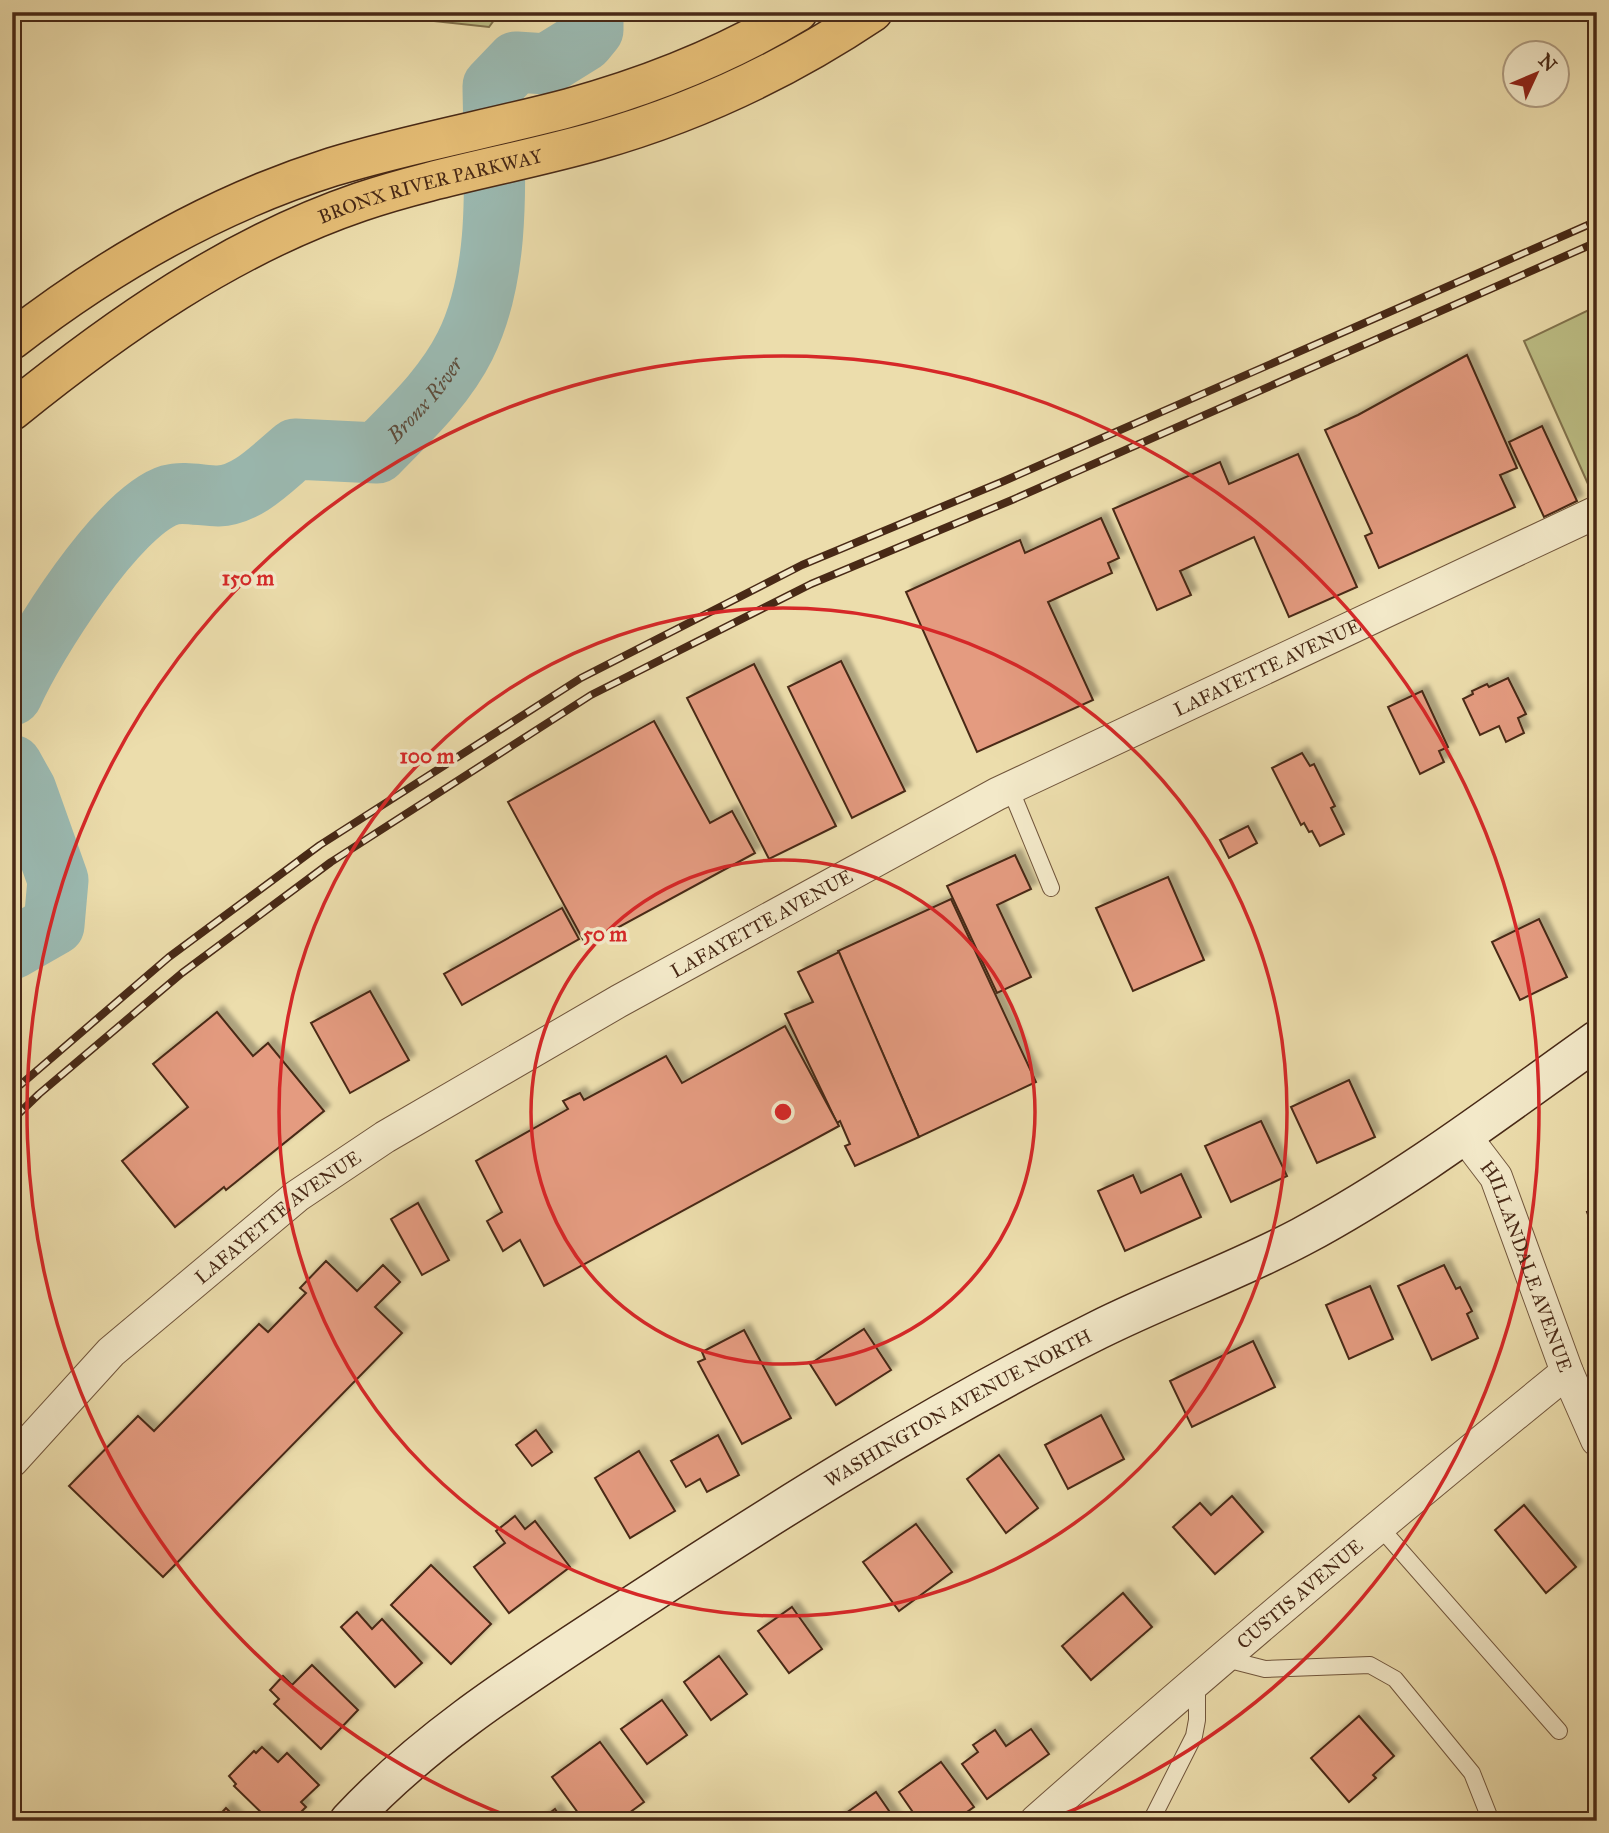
<svg xmlns="http://www.w3.org/2000/svg" width="1609" height="1833" font-family="'IM FELL Great Primer',serif">
<style>
.green{fill:#bdbf86;stroke:#82744e;stroke-width:2}
.lines{fill:none;stroke-linecap:round;stroke-linejoin:round}
.river{stroke:#9bbab2;stroke-width:61}
.building{fill:#e49b80;stroke:#482916;stroke-width:2;filter:url(#shadow)}
.lane-casing{stroke:#71563c;stroke-width:18}
.street-casing{stroke:#71563c;stroke-width:34}
.secondary-casing{stroke:#482916;stroke-width:41}
.highway-casing{stroke:#482916;stroke-width:41}
.lane{stroke:#f3e9c9;stroke-width:16}
.street{stroke:#f3e9c9;stroke-width:32}
.secondary{stroke:#f3e9c9;stroke-width:38}
.highway{stroke:#e6be76;stroke-width:38}
.rail-casing{stroke:#482916;stroke-width:8}
.rail{stroke:#f3e9c9;stroke-width:5;stroke-dasharray:16;stroke-linecap:butt}
.ring{fill:none;stroke:#d62828;stroke-width:3.5}
.labels{text-anchor:middle;dominant-baseline:central;stroke-width:7;stroke-linejoin:round;paint-order:stroke}
.street-label{font-size:19px;fill:#482916;stroke:#f3e9c9}
.water-label{font-size:21px;font-style:italic;fill:#5d4d3d;stroke:#f3e9c9}
.centre{fill:#d62828;stroke:#f3e9c9;stroke-width:3.5}
.ring-label{font-size:21px;text-anchor:middle;font-weight:bold;fill:#d62828;stroke:#f3e9c9;stroke-width:7;stroke-linejoin:round;paint-order:stroke}
</style>
<defs>
<filter id="shadow"><feDropShadow dx="6" dy="-6" stdDeviation="2" flood-color="#0004"/></filter>
</defs>
<rect width="100%" height="100%" fill="#ecddac"/>
<filter id="stains"><feTurbulence type="fractalNoise" baseFrequency=".00286" numOctaves="4"/><feColorMatrix values="0 0 0 0 .2 0 0 0 0 .09 0 0 0 0 .02 0 0 0 .5 -.17"/></filter>
<radialGradient id="worn" r=".72"><stop offset=".6" stop-color="#630" stop-opacity="0"/><stop offset="1" stop-color="#630" stop-opacity=".3"/></radialGradient>
<g class="green">
<path d="M416 12H500L489 27 425 20Z"/>
<path d="M1597 306V504L1524 341Z"/>
</g>
<g class="lines">
<g class="river">
<path id="s1" d="M12 695C34 645 118 511 170 495 184 491 203 496 218 496 248 495 273 467 295 449L377 453C409 420 444 388 465 346 503 270 494 169 493 86L516 62 547 64 584 41 593 30V12"/>
<path d="M12 765 26 790 58 880 54 925 12 949"/>
</g>
</g>
<g class="building">
<path d="M1467 355 1517 468 1500 475 1515 507 1379 568 1365 536 1372 533 1325 430 1358 415Z"/>
<path d="M1542 426 1577 501 1544 517 1509 442Z"/>
<path d="M1298 454 1357 587 1289 617 1254 537 1180 571 1191 595 1157 610 1113 509 1220 462 1229 484Z"/>
<path d="M1101 518 1119 558 1108 563 1112 573 1048 602 1093 700 977 752 906 592 1020 540 1025 553Z"/>
<path d="M841 661 905 791 852 818 788 687Z"/>
<path d="M754 664 836 826 769 859 687 698Z"/>
<path d="M1508 678 1526 714 1518 718 1524 733 1506 742 1499 726 1480 735 1463 699 1473 694 1472 691 1487 684 1489 687Z"/>
<path d="M1422 691 1448 747 1439 751 1444 762 1420 774 1388 707Z"/>
<path d="M654 721 710 823 732 811 755 853 586 945 508 802Z"/>
<path d="M1302 753 1310 766 1314 764 1335 806 1331 808 1344 834 1320 846 1312 831 1309 832 1304 823 1301 825 1272 768Z"/>
<path d="M1248 826 1257 843 1229 858 1220 840Z"/>
<path d="M1015 855 1031 889 997 905 1031 977 997 993 947 886Z"/>
<path d="M1168 877 1204 960 1133 991 1096 908Z"/>
<path d="M951 899 1036 1082 919 1137 838 951Z"/>
<path d="M562 908 579 939 462 1005 444 974Z"/>
<path d="M1539 919 1567 977 1520 1000 1492 942Z"/>
<path d="M839 952 919 1137 855 1166 845 1146 850 1144 840 1121 837 1123 785 1014 813 1002 798 972Z"/>
<path d="M370 991 409 1060 350 1093 311 1023Z"/>
<path d="M217 1012 253 1056 268 1043 324 1111 226 1190 224 1187 175 1227 122 1161 188 1107 153 1064Z"/>
<path d="M785 1026 839 1126 544 1286 520 1240 503 1251 487 1221 502 1212 476 1161 568 1109 563 1101 580 1093 584 1100 666 1056 682 1083Z"/>
<path d="M1349 1080 1375 1137 1317 1163 1291 1107Z"/>
<path d="M1261 1121 1287 1176 1231 1202 1205 1146Z"/>
<path d="M1181 1174 1201 1217 1125 1251 1098 1191 1133 1175 1141 1193Z"/>
<path d="M418 1203 449 1260 422 1275 391 1219Z"/>
<path d="M1597 1209V1239L1587 1212Z"/>
<path d="M326 1261 357 1291 383 1265 400 1282 375 1307 402 1333 163 1577 69 1486 138 1416 154 1431 259 1324 268 1332 306 1293 300 1288Z"/>
<path d="M1444 1265 1456 1289 1460 1287 1472 1311 1467 1314 1478 1338 1432 1360 1398 1286Z"/>
<path d="M1370 1286 1393 1339 1349 1359 1326 1305Z"/>
<path d="M864 1329 891 1370 836 1405 810 1364Z"/>
<path d="M744 1330 791 1418 742 1444 698 1362 705 1359 702 1352Z"/>
<path d="M1253 1341 1275 1387 1192 1427 1170 1381Z"/>
<path d="M1101 1415 1124 1459 1068 1489 1045 1445Z"/>
<path d="M536 1430 552 1452 532 1466 516 1445Z"/>
<path d="M718 1435 739 1475 707 1492 700 1479 686 1487 671 1461Z"/>
<path d="M639 1451 675 1511 630 1538 595 1478Z"/>
<path d="M999 1455 1038 1508 1006 1533 967 1479Z"/>
<path d="M1232 1496 1263 1532 1215 1574 1173 1527 1200 1503 1211 1515Z"/>
<path d="M1524 1505 1576 1567 1546 1593 1495 1530Z"/>
<path d="M515 1516 525 1529 535 1521 570 1567 509 1613 474 1567 505 1543 496 1531Z"/>
<path d="M916 1524 952 1572 899 1611 863 1562Z"/>
<path d="M431 1565 491 1624 451 1664 391 1605Z"/>
<path d="M1123 1593 1152 1627 1091 1680 1062 1646Z"/>
<path d="M792 1607 822 1649 789 1673 758 1631Z"/>
<path d="M357 1612 372 1629 382 1619 422 1663 395 1687 341 1627Z"/>
<path d="M719 1656 747 1694 711 1720 684 1682Z"/>
<path d="M312 1665 358 1710 321 1749 274 1704 279 1699 270 1690 283 1676 292 1685Z"/>
<path d="M662 1700 687 1735 647 1764 621 1729Z"/>
<path d="M1359 1716 1394 1756 1373 1775 1376 1778 1349 1802 1311 1758Z"/>
<path d="M1031 1729 1049 1754 987 1799 962 1764 978 1752 973 1745 995 1730 1006 1746Z"/>
<path d="M600 1742 644 1802 618 1821H584L552 1777Z"/>
<path d="M262 1747 278 1762 287 1753 319 1785 301 1802 306 1807 296 1817 293 1813 285 1821H270L234 1786 236 1784 229 1776 254 1751 256 1753Z"/>
<path d="M941 1762 974 1807 954 1821H919L899 1792Z"/>
<path d="M876 1792 896 1821H841L839 1818Z"/>
<path d="M226 1808 239 1821H214Z"/>
<path d="M555 1809 563 1821H539Z"/>
</g>
<g class="lines">
<defs>
<g id="lane">
<path d="M1010 788 1051 888"/>
<path d="M1378 1525 1559 1731"/>
<path d="M1222 1658 1265 1669 1370 1665 1395 1679 1472 1773 1491 1821"/>
<path d="M1151 1821 1194 1736 1197 1720V1681"/>
</g>
<g id="street">
<path id="s2" d="M1464 1135 1496 1177 1567 1372 1597 1440"/>
<path id="s3" d="M12 1461 111 1352 297 1196 385 1137 619 1001 997 794 1597 512"/>
<path id="s4" d="M1036 1821C1210 1667 1387 1518 1567 1372"/>
</g>
<g id="secondary">
<path id="s5" d="M349 1821C425 1739 520 1679 613 1618 770 1515 929 1414 1098 1330 1164 1297 1235 1272 1301 1237 1406 1181 1500 1109 1597 1040"/>
</g>
<g id="highway">
<path d="M12 340C109 265 215 204 332 167 410 143 490 129 569 108 649 86 727 55 798 12"/>
<path id="s6" d="M12 411C117 326 231 246 360 202 437 176 518 163 596 141 695 113 788 69 873 12"/>
</g>
</defs>
<use href="#lane" class="lane-casing"/>
<use href="#street" class="street-casing"/>
<use href="#secondary" class="secondary-casing"/>
<use href="#highway" class="highway-casing"/>
<use href="#lane" class="lane"/>
<use href="#street" class="street"/>
<use href="#secondary" class="secondary"/>
<use href="#highway" class="highway"/>
<defs>
<g id="rail">
<path d="M12 1092 169 957 320 845 581 678 802 565 1004 481 1597 221"/>
<path d="M12 1120 39 1094 182 973 331 862 591 695 811 584 1012 500 1597 242"/>
</g>
</defs>
<use href="#rail" class="rail-casing"/>
<use href="#rail" class="rail"/>
</g>
<g class="ring">
<circle cx="783" cy="1112" r="252"/>
<circle cx="783" cy="1112" r="504"/>
<path d="M518 1820A756 756 0 1 1 1048 1820"/>
</g>
<g class="labels">
<g class="street-label">
<text stroke="none"><textPath href="#s6" startOffset="480">BRONX RIVER PARKWAY</textPath></text>
<text stroke="none"><textPath href="#s3" startOffset="1496">LAFAYETTE AVENUE</textPath></text>
<text stroke="none"><textPath href="#s3" startOffset="929">LAFAYETTE AVENUE</textPath></text>
<text stroke="none"><textPath href="#s3" startOffset="362">LAFAYETTE AVENUE</textPath></text>
<text stroke="none"><textPath href="#s2" startOffset="147">HILLANDALE AVENUE</textPath></text>
<text stroke="none"><textPath href="#s5" startOffset="738">WASHINGTON AVENUE NORTH</textPath></text>
<text stroke="none"><textPath href="#s4" startOffset="348">CUSTIS AVENUE</textPath></text>
</g>
<g class="water-label">
<text stroke="none"><textPath href="#s1" startOffset="553">Bronx River</textPath></text>
</g>
</g>
<circle cx="783" cy="1112" r="10" class="centre"/>
<g class="ring-label">
<text x="248" y="585">150 m</text>
<text x="427" y="763">100 m</text>
<text x="605" y="941">50 m</text>
</g>
<rect width="1609" height="1833" fill="none" stroke="#ecddac" stroke-width="42"/>
<rect x="14" y="14" width="1581" height="1805" fill="none" stroke="#482916" stroke-width="3.5"/>
<rect x="21" y="21" width="1567" height="1791" fill="none" stroke="#482916" stroke-width="2"/>
<g transform="translate(1536 74) rotate(46)"><circle r="33" fill="#f3e9c9" stroke="#af9c81" stroke-width="2"/>
<path d="M0-5L12 26L0 18L-12 26Z" fill="#8f2418"/>
<text y="-10" font-size="19" font-weight="bold" text-anchor="middle" fill="#482916">N</text>
</g>
<rect width="100%" height="100%" filter="url(#stains)"/>
<rect width="100%" height="100%" fill="url(#worn)"/>
</svg>
